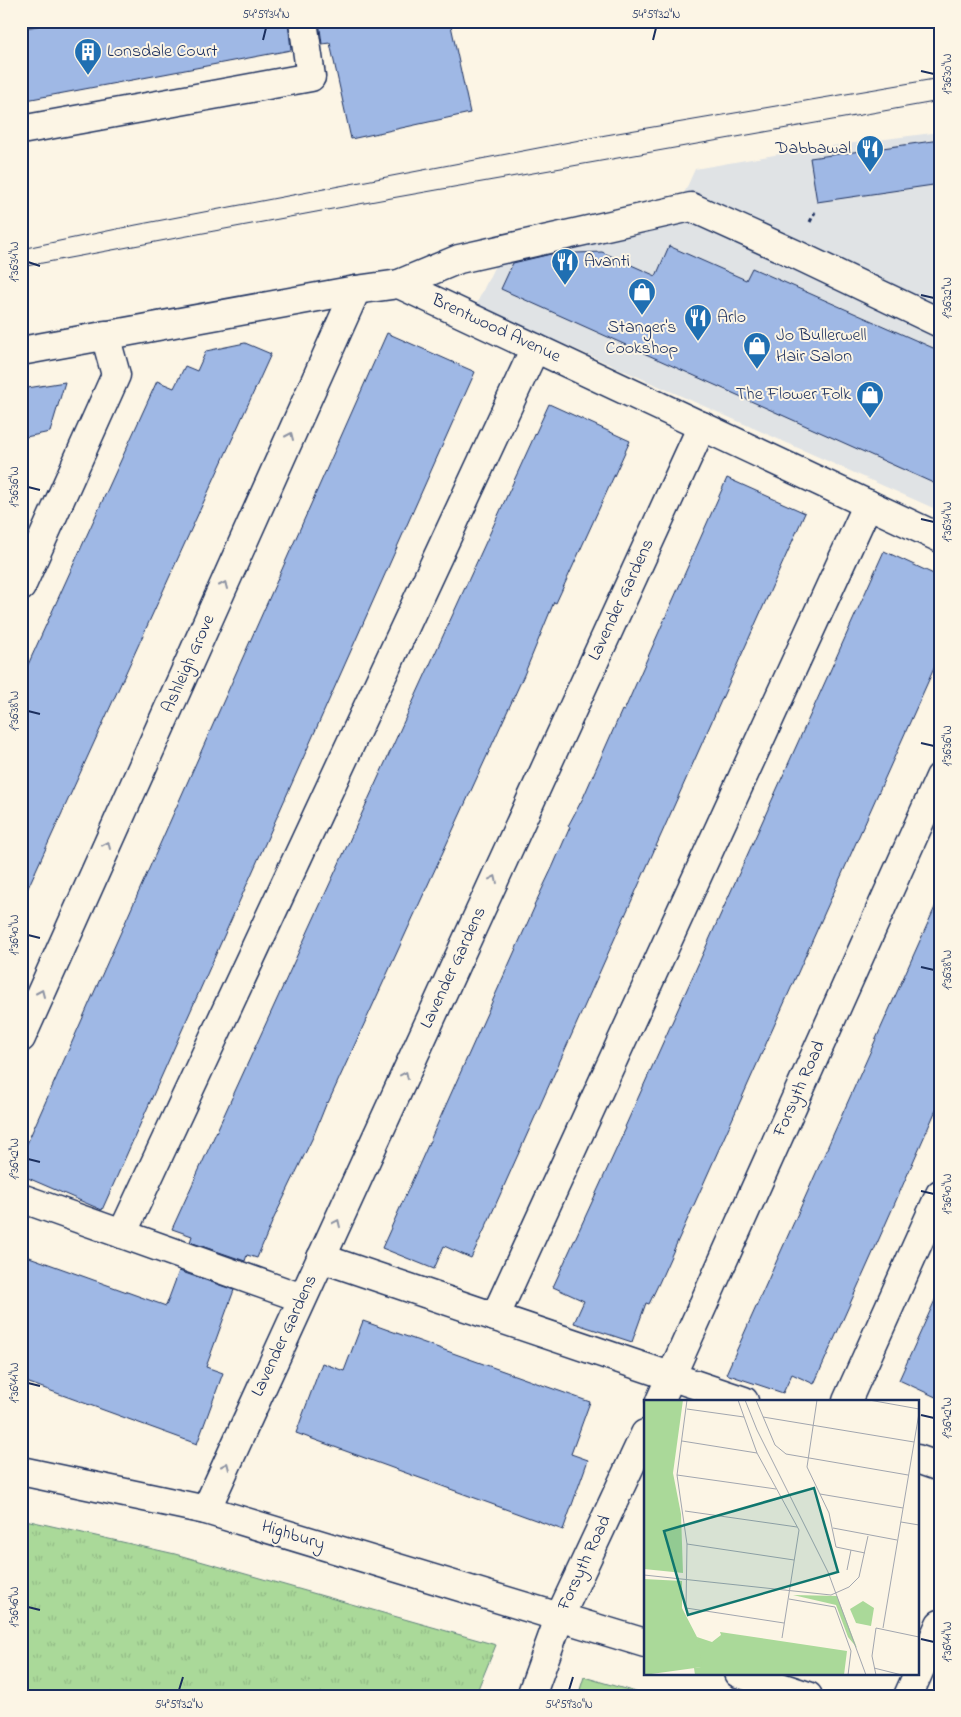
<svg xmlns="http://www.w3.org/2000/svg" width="961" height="1717" font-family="'Indie Flower',sans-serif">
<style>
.built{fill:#e0e3e5}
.park{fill:url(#park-tufts);stroke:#62847c}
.garden{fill:#aad999;stroke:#62847c}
.building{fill:#9fb8e5;stroke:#1b2f5e}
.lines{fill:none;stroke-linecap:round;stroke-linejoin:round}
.minor-casing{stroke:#1b2f5e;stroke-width:31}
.path{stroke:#1b2f5e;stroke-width:3;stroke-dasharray:4 4;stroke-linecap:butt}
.minor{stroke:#fcf5e5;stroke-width:28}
.tram{stroke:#1b2f5e;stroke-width:1}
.oneway{stroke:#8c92a2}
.ticks{fill:none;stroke:#1b2f5e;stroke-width:2}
.labels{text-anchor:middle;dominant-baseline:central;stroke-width:4;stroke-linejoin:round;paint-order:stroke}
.poi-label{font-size:18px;fill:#1b2f5e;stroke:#fcf5e5;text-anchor:start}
.street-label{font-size:18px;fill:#1b2f5e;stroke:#fcf5e5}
.inset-road{fill:none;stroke:#a2a6af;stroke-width:1}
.view{fill:#0f766e;fill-opacity:0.15;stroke:#0f766e;stroke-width:2.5}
.inset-edge{fill:none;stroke:#1b2f5e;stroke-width:2.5}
.neatline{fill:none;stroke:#1b2f5e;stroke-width:2}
.ticks-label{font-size:12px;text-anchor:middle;fill:#1b2f5e}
</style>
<defs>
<pattern id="park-tufts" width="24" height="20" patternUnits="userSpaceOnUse" patternTransform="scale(1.25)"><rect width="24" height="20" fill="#aad999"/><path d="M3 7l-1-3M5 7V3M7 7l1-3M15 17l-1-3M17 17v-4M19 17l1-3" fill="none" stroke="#92bb86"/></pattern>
</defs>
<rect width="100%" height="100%" fill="#fcf5e5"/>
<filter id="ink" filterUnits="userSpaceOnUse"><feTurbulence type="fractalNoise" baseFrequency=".02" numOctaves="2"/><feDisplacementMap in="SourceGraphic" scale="10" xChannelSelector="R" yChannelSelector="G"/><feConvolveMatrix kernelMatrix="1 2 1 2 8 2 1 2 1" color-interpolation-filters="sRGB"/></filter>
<g filter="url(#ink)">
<path class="built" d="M940 132V511L476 305 498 259 669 227 695 169 808 149Z"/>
<path class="park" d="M21 1519 175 1554 496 1645 475 1696H21Z"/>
<path class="garden" d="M584 1677 649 1696H578Z"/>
<g class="building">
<path d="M63 21H288L291 50 21 101V29Z"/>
<path d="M319 21H450L470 113 351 139 330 43 322 44Z"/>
<path d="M940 140V184L817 202 810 158Z"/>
<path d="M669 246 746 280 752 268 940 351V486L501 289 513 263 551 254 602 252 656 276Z"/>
<path d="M387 333 475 372 102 1210 21 1175V1157Z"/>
<path d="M245 343 271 354 21 903V680L157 381 174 388 185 366 197 371 206 351Z"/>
<path d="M65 382 50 432 21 438V389Z"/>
<path d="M549 404 630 441 567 579 556 603 554 602 524 675 328 1103 327 1102 313 1137 273 1220 257 1258 247 1255 245 1261 190 1242 192 1236 172 1229Z"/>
<path d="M727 478 805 513 487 1224 471 1258 444 1246 434 1269 382 1248 535 906H534L553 866 570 827 568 826 583 798 622 710 624 711Z"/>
<path d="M884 551 940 577V655L659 1283 649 1304 646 1303 632 1342 574 1323 584 1301 553 1287 626 1128 625 1127Z"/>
<path d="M940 896V1101L875 1248 814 1384 792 1374 783 1393 726 1374Z"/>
<path d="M21 1254 166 1306 179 1271 234 1290 206 1367 223 1373 197 1444 21 1380Z"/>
<path d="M940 1289V1399L899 1380Z"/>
<path d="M363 1321 590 1402 571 1454 588 1460 563 1530 296 1433 322 1363 344 1371Z"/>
</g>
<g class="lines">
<defs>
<g id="minor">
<path d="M21 130 311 77 303 21"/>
<path d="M399 284 459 259 691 207 795 254 940 323"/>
<path d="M21 351 356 290 399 284 940 538"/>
<path d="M21 587 116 375 105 335"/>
<path d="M21 1038 356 290"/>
<path d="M21 1198 302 1298"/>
<path d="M122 1234 535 348"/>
<path d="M321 1258 744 1401"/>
<path d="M495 1317 868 504"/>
<path d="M660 1401 940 777"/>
<path d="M847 1401 940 1194"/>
<path d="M917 1459 940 1467"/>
<path d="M21 1471 206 1510 645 1643"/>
<path d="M206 1510 702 426"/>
<path d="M738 1673 808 1696"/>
<path d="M531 1696 560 1616 645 1434"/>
<path d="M908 1696 940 1624"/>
</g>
</defs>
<use href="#minor" class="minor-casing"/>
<path class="path" d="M810 222 815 212"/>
<use href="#minor" class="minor"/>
<g class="tram">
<path d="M21 249 136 225 606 135 940 78"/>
<path d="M21 267 386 199 940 101"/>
</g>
</g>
<defs><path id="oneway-chevron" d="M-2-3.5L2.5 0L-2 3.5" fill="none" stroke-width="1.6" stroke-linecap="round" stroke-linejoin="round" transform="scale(1.25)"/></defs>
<g class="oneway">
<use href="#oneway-chevron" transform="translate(290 436) rotate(-66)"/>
<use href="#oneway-chevron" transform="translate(224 585) rotate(-66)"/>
<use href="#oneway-chevron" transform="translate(107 845) rotate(-66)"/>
<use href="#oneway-chevron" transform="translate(494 879) rotate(-65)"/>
<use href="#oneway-chevron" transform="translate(41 993) rotate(-66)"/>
<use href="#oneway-chevron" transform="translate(405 1075) rotate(-65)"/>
<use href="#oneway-chevron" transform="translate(337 1223) rotate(-65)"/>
<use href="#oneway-chevron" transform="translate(226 1466) rotate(-66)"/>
</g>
</g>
<path class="ticks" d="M263 40 266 28M653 40 656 28M921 71 934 74M28 262 40 266M921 295 934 298M28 487 40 490M921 519 934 522M28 711 40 714M921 743 934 746M28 935 40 938M921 967 934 970M28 1159 40 1162M921 1191 934 1194M28 1383 40 1386M921 1415 934 1418M28 1607 40 1610M921 1639 934 1642M179 1690 183 1677M569 1690 573 1677"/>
<defs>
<symbol id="building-pin" viewBox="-11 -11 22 30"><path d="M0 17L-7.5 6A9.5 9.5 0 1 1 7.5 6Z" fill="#1f6fb2" stroke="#fcf5e5"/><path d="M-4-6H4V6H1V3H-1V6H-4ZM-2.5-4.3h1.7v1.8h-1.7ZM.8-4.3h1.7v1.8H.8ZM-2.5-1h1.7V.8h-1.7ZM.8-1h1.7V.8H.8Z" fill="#fff"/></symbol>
<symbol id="restaurant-pin" viewBox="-11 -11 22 30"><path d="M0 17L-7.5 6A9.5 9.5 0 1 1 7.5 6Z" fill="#1f6fb2" stroke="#fcf5e5"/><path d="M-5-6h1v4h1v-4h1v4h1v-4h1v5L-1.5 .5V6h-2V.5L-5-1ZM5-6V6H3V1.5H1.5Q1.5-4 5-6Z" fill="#fff"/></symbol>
<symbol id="shop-pin" viewBox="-11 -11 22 30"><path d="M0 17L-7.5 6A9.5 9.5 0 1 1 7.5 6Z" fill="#1f6fb2" stroke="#fcf5e5"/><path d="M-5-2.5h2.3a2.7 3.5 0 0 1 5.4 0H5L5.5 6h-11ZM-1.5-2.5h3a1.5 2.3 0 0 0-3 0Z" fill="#fff"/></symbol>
</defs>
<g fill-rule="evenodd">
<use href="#building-pin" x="72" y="36" width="32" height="43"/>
<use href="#restaurant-pin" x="854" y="133" width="32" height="43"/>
<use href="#restaurant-pin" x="549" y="246" width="32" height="43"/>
<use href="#shop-pin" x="626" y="276" width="32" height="43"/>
<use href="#restaurant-pin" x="682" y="302" width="32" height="43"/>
<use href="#shop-pin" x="741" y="330" width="32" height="43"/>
<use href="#shop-pin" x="854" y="379" width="32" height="43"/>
</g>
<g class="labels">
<g class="poi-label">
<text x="107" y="52">Lonsdale Court</text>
<text x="851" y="149" text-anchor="end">Dabbawal</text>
<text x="584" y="262">Avanti</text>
<text x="717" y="318">Arlo</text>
<text x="642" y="328" text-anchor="middle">Stanger's<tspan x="642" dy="21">Cookshop</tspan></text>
<text x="776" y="336">Jo Bullerwell<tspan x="776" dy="21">Hair Salon</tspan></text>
<text x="851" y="395" text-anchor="end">The Flower Folk</text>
</g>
<g class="street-label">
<text transform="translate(496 329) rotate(25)">Brentwood Avenue</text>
<text transform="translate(622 600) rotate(-65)">Lavender Gardens</text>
<text transform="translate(189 664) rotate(-66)">Ashleigh Grove</text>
<text transform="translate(454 968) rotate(-65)">Lavender Gardens</text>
<text transform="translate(800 1089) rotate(-66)">Forsyth Road</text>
<text transform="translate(285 1336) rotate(-65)">Lavender Gardens</text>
<text transform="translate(293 1536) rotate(17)">Highbury</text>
<text transform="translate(585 1563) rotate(-65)">Forsyth Road</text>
</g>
</g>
<g transform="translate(644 1400)">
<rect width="275" height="275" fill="#fcf5e5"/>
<path d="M149 195 193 196 213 248 204 237 192 205Z" fill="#aad999"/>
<path d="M76 232 203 251 200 275H51L50 268 57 267 53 237 68 242 77 235Z" fill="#aad999"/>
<path d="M0 0H39L29 73 37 114 39 173 0 169ZM219 201 230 208 227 226 212 223 206 209Z" fill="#aad999"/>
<path d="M0 179 38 181V208L54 239 58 267 0 275Z" fill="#aad999"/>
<path class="inset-road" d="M43 0 33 75 43 144 42 208 140 223M94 0 113 53 155 130 138 238M101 0 113 30 184 172 222 275M112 0 131 45 142 54 264 75M173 0 163 67 185 113 192 147 221 153M225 0 275 9M43 9 100 17M119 17 270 42M38 41 113 53M33 75 132 89M176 94 259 108M41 111 153 127M257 122 275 125M189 128 253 140M43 144 150 160M203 170 207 150M0 175 187 195 205 187 215 177 224 136M145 199 191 207 207 251 204 275M239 228 275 13M230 268 258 275M232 275 228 256 232 228 275 237"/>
<path class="view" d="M170 88 194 172 44 215 20 131Z"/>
<rect width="275" height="275" class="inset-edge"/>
</g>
<rect width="961" height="1717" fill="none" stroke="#fcf5e5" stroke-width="55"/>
<rect x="28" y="28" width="906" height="1662" class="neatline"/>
<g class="ticks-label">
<text x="266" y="18">54°59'34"N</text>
<text x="656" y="18">54°59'32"N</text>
<text transform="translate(947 74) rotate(-90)" y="4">1°36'30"W</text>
<text transform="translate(14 262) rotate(-90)" y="4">1°36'34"W</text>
<text transform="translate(947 298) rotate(-90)" y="4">1°36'32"W</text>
<text transform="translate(14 487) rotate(-90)" y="4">1°36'36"W</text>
<text transform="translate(947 522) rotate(-90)" y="4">1°36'34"W</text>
<text transform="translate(14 711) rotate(-90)" y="4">1°36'38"W</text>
<text transform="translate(947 746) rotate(-90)" y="4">1°36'36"W</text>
<text transform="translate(14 935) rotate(-90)" y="4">1°36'40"W</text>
<text transform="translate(947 970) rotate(-90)" y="4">1°36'38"W</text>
<text transform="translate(14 1159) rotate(-90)" y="4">1°36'42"W</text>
<text transform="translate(947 1194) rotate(-90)" y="4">1°36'40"W</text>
<text transform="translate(14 1383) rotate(-90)" y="4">1°36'44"W</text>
<text transform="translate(947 1418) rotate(-90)" y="4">1°36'42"W</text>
<text transform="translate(14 1607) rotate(-90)" y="4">1°36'46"W</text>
<text transform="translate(947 1642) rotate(-90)" y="4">1°36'44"W</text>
<text x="179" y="1708">54°59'32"N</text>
<text x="569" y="1708">54°59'30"N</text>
</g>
</svg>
